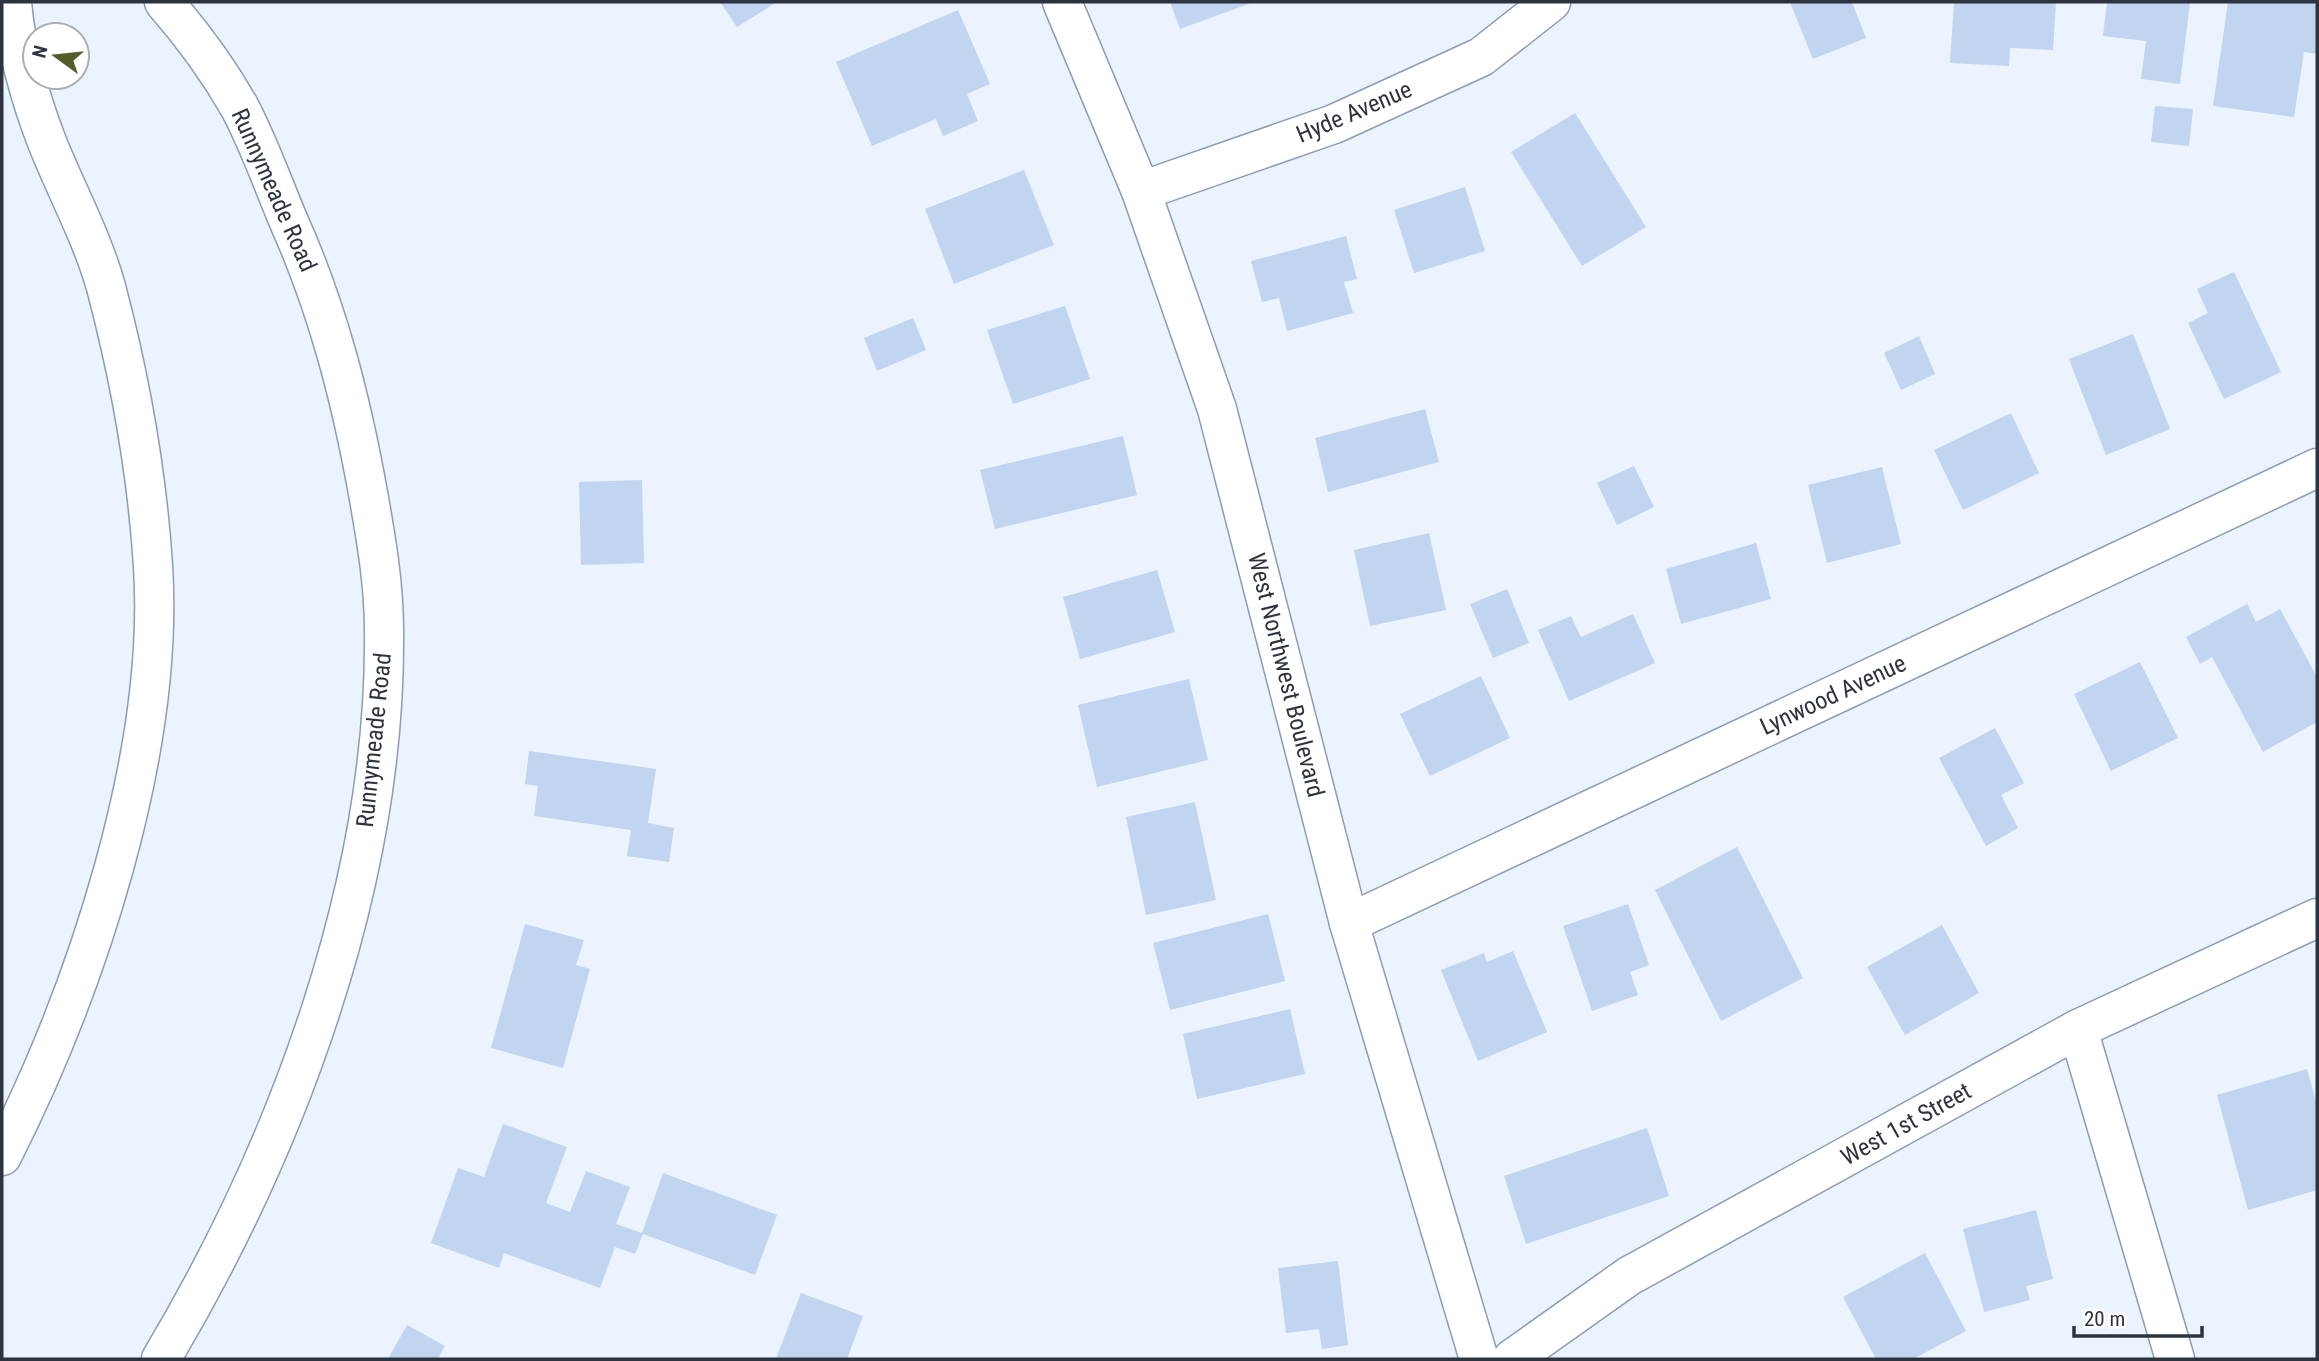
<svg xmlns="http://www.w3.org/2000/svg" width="2319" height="1361" font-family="'Roboto Condensed',sans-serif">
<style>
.building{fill:#c1d4f0}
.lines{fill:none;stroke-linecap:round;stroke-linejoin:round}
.minor-casing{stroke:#8a9db6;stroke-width:41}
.major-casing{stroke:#8a9db6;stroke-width:41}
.minor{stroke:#fff;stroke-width:38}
.major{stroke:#fff;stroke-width:38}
.labels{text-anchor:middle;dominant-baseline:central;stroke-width:6;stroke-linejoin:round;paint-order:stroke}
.street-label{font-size:24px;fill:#2d343f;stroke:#fff}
</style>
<rect width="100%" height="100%" fill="#ebf3fe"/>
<g class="building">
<path d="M720 2H777L737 27Z"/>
<path d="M1170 2H1254L1180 29Z"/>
<path d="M1790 2H1852L1866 38 1813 59Z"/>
<path d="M1954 2H2056L2053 50 2010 48 2009 66 1950 63Z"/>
<path d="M2107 2H2190L2180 84 2141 79 2146 41 2103 36Z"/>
<path d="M2228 2H2317V54L2304 52 2294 117 2213 106Z"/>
<path d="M958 10 990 84 967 94 978 121 943 136 936 119 872 146 836 62Z"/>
<path d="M2155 106 2193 109 2189 146 2151 142Z"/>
<path d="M1575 113 1646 227 1582 266 1511 152Z"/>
<path d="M1024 170 1054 245 954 284 925 209Z"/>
<path d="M1465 187 1485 251 1414 273 1394 210Z"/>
<path d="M1346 236 1357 279 1344 282 1353 313 1287 331 1279 298 1262 302 1251 261Z"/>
<path d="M2234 272 2281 372 2224 399 2188 323 2208 313 2197 289Z"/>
<path d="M1065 306 1090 379 1013 404 987 330Z"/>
<path d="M913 318 926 350 877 371 864 338Z"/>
<path d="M2133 334 2170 429 2106 455 2069 359Z"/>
<path d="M1919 336 1935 374 1901 390 1884 353Z"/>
<path d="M1425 409 1439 462 1328 492 1315 438Z"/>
<path d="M2011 413 2039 473 1963 510 1934 450Z"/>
<path d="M1123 436 1137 495 995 529 980 470Z"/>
<path d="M1634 466 1654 507 1617 525 1597 483Z"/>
<path d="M1882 467 1901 544 1827 563 1808 485Z"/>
<path d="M642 480 644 563 581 565 579 482Z"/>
<path d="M1429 533 1446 610 1370 626 1354 550Z"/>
<path d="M1756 543 1771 599 1681 624 1666 569Z"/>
<path d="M1157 570 1175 632 1080 659 1063 597Z"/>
<path d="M1507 589 1529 643 1493 658 1470 604Z"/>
<path d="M2247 604 2256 622 2280 609 2317 677V722L2263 752 2212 657 2200 664 2186 637Z"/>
<path d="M1633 614 1655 663 1569 701 1538 630 1571 616 1581 637Z"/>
<path d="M2140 662 2178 738 2111 771 2074 694Z"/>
<path d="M1481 676 1510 738 1430 776 1400 714Z"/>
<path d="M1189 679 1208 760 1097 787 1078 705Z"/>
<path d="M1995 728 2024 783 2001 795 2018 828 1986 846 1939 758Z"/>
<path d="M529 751 656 769 648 823 674 828 669 862 627 856 631 830 534 816 538 786 525 784Z"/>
<path d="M1195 802 1216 900 1146 915 1126 817Z"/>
<path d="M1737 847 1803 978 1721 1021 1655 890Z"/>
<path d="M1628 904 1649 965 1630 972 1638 995 1592 1011 1563 926Z"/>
<path d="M1268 914 1285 981 1170 1010 1153 943Z"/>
<path d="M525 924 584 940 576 965 590 969 563 1068 491 1048Z"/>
<path d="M1942 925 1979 993 1905 1035 1867 967Z"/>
<path d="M1513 951 1547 1032 1478 1061 1441 970 1484 953 1487 962Z"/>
<path d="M1290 1009 1305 1074 1197 1099 1183 1034Z"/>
<path d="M2307 1069 2317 1105V1190L2248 1210 2217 1095Z"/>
<path d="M503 1124 567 1147 546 1203 570 1212 586 1171 630 1187 616 1224 642 1233 663 1173 777 1215 755 1275 643 1234 635 1254 615 1247 600 1288 504 1253 499 1268 431 1243 458 1168 484 1177Z"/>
<path d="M1647 1128 1669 1196 1526 1244 1504 1176Z"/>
<path d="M2036 1210 2053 1279 2026 1286 2030 1300 1984 1312 1963 1229Z"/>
<path d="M1925 1253 1966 1331 1913 1359H1876L1843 1297Z"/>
<path d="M1338 1261 1348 1345 1322 1349 1319 1329 1286 1333 1278 1268Z"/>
<path d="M801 1293 863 1316 847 1359H776Z"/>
<path d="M407 1325 445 1346 438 1359H388Z"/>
</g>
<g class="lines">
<defs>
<g id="minor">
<path d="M1141 191 1334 124 1481 57 1551 2"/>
<path d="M1349 923 2317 468"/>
<path d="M2078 1029 2175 1359"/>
<path d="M2 1156C86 990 165 754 153 566 147 472 130 378 106 287 92 237 66 190 47 142 31 101 15 45 12 2"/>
<path d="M161 1359C288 1146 387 881 384 630 384 584 376 538 368 493 351 399 328 309 289 222 273 184 259 144 240 108 219 71 192 34 164 2"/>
</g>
<g id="major">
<path d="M1062 2 1141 191 1217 409 1349 923 1479 1359"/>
<path d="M1512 1359 1629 1276 2078 1029 2317 918"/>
</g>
</defs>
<use href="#minor" class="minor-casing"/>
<use href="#major" class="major-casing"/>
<use href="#minor" class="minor"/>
<use href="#major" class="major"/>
</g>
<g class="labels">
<g class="street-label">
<text transform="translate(1354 112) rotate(-23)">Hyde Avenue</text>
<text transform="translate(274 190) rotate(66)">Runnymeade Road</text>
<text transform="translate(1286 675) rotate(76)">West Northwest Boulevard</text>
<text transform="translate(1833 695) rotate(-25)">Lynwood Avenue</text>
<text transform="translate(374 740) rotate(-84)">Runnymeade Road</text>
<text transform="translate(1906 1124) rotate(-29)">West 1st Street</text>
</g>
</g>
<rect width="2319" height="1361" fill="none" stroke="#2d343f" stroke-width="7"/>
<g transform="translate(56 56) rotate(285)"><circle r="33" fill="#ffffff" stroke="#abaeb2" stroke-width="2"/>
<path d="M0-5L12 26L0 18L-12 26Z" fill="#555b29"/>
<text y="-10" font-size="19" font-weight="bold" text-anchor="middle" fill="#2d343f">N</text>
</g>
<path d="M2074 1326v10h128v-10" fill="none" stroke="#2d343f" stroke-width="3.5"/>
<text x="2084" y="1326" font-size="21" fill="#2d343f" stroke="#ffffff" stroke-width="5" paint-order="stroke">20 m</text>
</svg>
